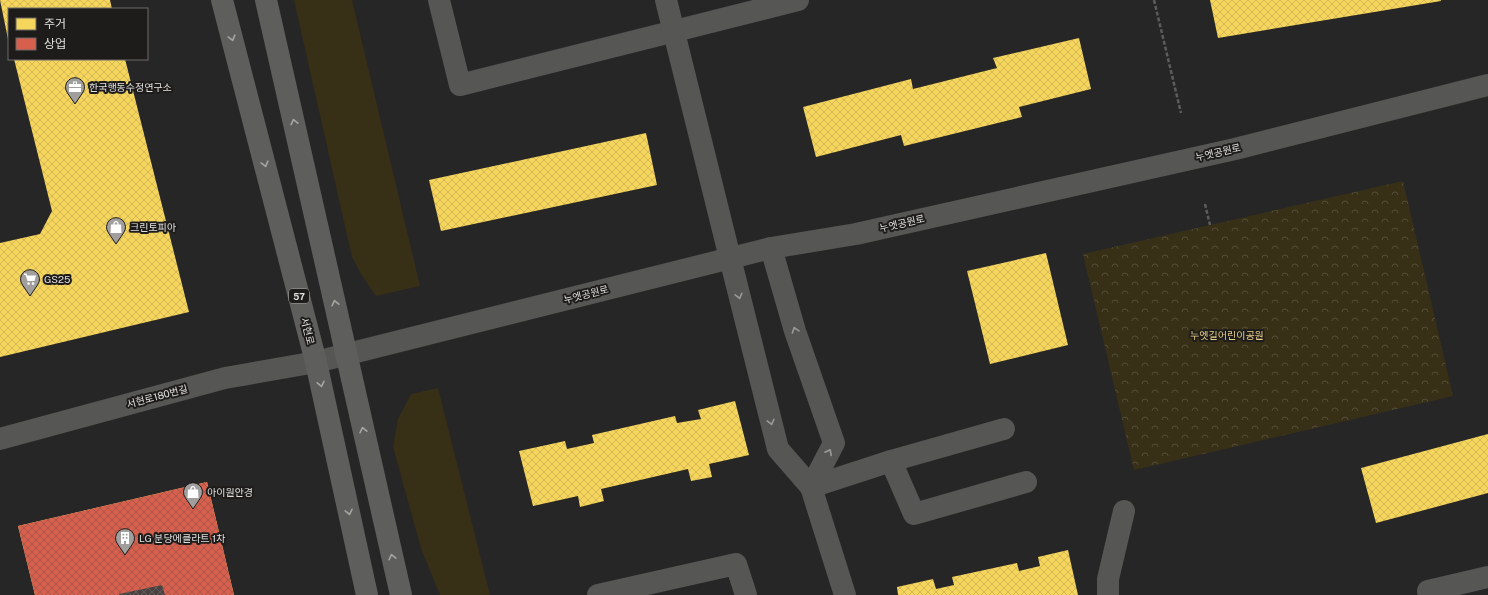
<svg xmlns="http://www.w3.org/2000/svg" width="1488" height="595" font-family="'Public Sans','Noto Sans KR',sans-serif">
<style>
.green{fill:#372f16}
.park{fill:url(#park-crowns)}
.homes{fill:url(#homes-cross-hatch)}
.shops{fill:url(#shops-cross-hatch)}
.building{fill:url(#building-cross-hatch)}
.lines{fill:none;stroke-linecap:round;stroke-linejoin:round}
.path{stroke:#5d5c5c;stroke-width:2.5;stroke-dasharray:4 2;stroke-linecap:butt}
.minor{stroke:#565655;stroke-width:22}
.major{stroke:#5e5e5d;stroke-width:22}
.oneway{stroke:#a7a6a4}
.oneway2{stroke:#9c9b9a}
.labels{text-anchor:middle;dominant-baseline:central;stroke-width:4;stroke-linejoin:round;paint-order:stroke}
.shield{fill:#1e1c1b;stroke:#a7a5a4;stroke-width:1}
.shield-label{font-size:9px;font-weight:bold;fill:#e2e0df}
.poi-label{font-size:10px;fill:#e2e0df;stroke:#1e1c1b;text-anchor:start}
.street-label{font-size:10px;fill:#e2e0df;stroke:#1e1c1b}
.park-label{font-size:10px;fill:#e9d086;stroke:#1e1c1b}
</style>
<defs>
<pattern id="park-crowns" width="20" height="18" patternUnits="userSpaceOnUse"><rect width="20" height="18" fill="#372f16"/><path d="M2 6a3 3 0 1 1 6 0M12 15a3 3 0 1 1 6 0" fill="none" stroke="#544d37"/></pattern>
<pattern id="homes-cross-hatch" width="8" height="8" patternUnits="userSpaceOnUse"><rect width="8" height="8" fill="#f6d55c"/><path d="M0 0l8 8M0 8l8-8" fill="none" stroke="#d2b857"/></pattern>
<pattern id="shops-cross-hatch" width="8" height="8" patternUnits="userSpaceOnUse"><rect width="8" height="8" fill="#d6604d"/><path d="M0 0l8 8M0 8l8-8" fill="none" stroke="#aa574a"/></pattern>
<pattern id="building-cross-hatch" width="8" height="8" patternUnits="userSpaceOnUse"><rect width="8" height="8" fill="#4a4141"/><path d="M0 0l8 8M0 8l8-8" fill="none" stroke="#645c5c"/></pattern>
</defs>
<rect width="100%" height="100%" fill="#272626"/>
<g class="green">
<path d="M294 0H352L420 286 376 296 361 274 352 257Z"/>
<path d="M438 388 490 595H440L421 548 393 447 398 419 411 394Z"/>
</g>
<path class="park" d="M1403 181 1453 396 1134 470 1083 254Z"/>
<g class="homes">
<path d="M0 0H110L112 9H9L8 39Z"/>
<path d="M1210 0H1441V1L1218 38Z"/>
<path d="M1079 38 1091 89 1019 107 1022 117 904 146 901 135 816 157 803 107 911 79 913 89 997 68 993 58Z"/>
<path d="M14 59H125L189 312 0 357V243L40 234 52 211Z"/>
<path d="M646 133 657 185 441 231 429 180Z"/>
<path d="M1046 253 1068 345 990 364 967 271Z"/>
<path d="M735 401 749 455 709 464 712 477 691 481 688 469 601 489 604 501 580 507 578 496 533 506 519 451 565 441 567 449 594 443 592 435 675 416 677 423 701 419 698 410Z"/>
<path d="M1488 434V493L1376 523 1361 468Z"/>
<path d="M207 482 234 595H165L162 585 117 595H35L18 526Z"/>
<path d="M1068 550 1078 595H898L897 587 933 579 936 589 954 585 952 577 1017 563 1019 571 1040 566 1038 557Z"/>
</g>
<path class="shops" d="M207 482 234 595H35L18 526Z"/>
<path class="building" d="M162 585 165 595H119V594Z"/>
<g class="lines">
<g class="path">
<path d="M1154 0 1181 113"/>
<path d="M1205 204 1210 225"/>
</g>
<g class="minor">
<path d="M439 0 460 85 798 0"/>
<path d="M666 0 730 258 778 449 811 487 845 595"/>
<path d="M771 248 795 331 834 443 811 487"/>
<path d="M0 439 225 378 316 362 771 248 856 234 1235 149 1488 85"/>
<path d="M891 461 914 514 1026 482"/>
<path d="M811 487 891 461 1004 429"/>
<path d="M598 595 736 564 746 595"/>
<path d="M1108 595V579L1124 511"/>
<path d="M1429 595 1428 591 1488 577"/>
</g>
<g class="major">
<path d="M222 0 316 362 367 595"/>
<path d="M266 0 401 595"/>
</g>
</g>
<defs><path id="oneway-chevron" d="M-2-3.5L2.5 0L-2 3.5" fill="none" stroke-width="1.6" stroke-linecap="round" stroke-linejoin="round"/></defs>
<g class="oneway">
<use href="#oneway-chevron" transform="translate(232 38) rotate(75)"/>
<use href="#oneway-chevron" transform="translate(294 122) rotate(-103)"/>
<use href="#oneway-chevron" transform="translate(265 164) rotate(75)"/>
<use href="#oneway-chevron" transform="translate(335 303) rotate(-103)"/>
<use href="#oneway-chevron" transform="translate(321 384) rotate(78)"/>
<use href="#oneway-chevron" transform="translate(363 430) rotate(-103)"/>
<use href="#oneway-chevron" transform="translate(349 512) rotate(78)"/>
<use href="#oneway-chevron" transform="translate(392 557) rotate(-103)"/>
</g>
<g class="oneway2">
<use href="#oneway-chevron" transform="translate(739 296) rotate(76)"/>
<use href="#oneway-chevron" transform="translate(795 330) rotate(-108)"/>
<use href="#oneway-chevron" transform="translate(771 422) rotate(76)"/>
<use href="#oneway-chevron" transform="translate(829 452) rotate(-63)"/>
</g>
<defs>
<symbol id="office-pin" viewBox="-11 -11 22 30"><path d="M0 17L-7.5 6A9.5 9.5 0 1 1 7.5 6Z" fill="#a19f9e" stroke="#1e1c1b"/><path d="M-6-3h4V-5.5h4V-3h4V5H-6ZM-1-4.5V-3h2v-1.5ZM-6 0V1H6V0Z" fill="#fff"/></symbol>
<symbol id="shop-pin" viewBox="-11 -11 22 30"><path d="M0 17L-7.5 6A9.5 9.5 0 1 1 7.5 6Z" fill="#a19f9e" stroke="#1e1c1b"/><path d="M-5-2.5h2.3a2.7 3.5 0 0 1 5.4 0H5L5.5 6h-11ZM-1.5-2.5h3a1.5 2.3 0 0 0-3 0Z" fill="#fff"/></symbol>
<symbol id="supermarket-pin" viewBox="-11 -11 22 30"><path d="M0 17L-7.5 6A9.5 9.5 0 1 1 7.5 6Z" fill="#a19f9e" stroke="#1e1c1b"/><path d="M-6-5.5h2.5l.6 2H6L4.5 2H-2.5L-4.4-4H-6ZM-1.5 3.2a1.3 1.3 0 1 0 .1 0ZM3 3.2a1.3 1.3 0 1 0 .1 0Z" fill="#fff"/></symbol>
<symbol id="building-pin" viewBox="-11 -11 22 30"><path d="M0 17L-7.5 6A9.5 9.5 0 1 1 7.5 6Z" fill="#a19f9e" stroke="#1e1c1b"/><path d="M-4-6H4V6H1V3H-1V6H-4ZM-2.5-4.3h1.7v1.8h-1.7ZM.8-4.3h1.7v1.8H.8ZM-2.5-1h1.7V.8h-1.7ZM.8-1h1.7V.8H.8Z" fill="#fff"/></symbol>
</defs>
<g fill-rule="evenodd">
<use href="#office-pin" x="64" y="76" width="22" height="30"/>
<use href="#shop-pin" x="105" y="216" width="22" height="30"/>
<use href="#supermarket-pin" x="19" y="268" width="22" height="30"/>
<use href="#shop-pin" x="182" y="481" width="22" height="30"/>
<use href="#building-pin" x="114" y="527" width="22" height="30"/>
</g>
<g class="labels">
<rect class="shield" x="289" y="289" width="20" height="14" rx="3"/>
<g class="shield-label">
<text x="299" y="296">57</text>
</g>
<g class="poi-label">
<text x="89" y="87">한국행동수정연구소</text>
<text x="130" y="227">크린토피아</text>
<text x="44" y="279">GS25</text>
<text x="207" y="492">아이원안경</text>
<text x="139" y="538">LG 분당에클라트 1차</text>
</g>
<g class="street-label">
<text transform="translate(1218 152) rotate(-13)">누엣공원로</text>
<text transform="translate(902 223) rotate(-13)">누엣공원로</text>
<text transform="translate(586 294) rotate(-14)">누엣공원로</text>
<text transform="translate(308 331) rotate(76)">서현로</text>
<text transform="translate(157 396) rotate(-15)">서현로180번길</text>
</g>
<g class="park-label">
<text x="1227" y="335">누엣길어린이공원</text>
</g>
</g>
<rect x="8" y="8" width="140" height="52" fill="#1e1c1b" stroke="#6c6a69"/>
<rect x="16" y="18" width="20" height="12" fill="#f6d55c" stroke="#6c6a69"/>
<text x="44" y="28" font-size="12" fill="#e2e0df">주거</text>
<rect x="16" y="38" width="20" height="12" fill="#d6604d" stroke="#6c6a69"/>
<text x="44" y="48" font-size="12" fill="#e2e0df">상업</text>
</svg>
